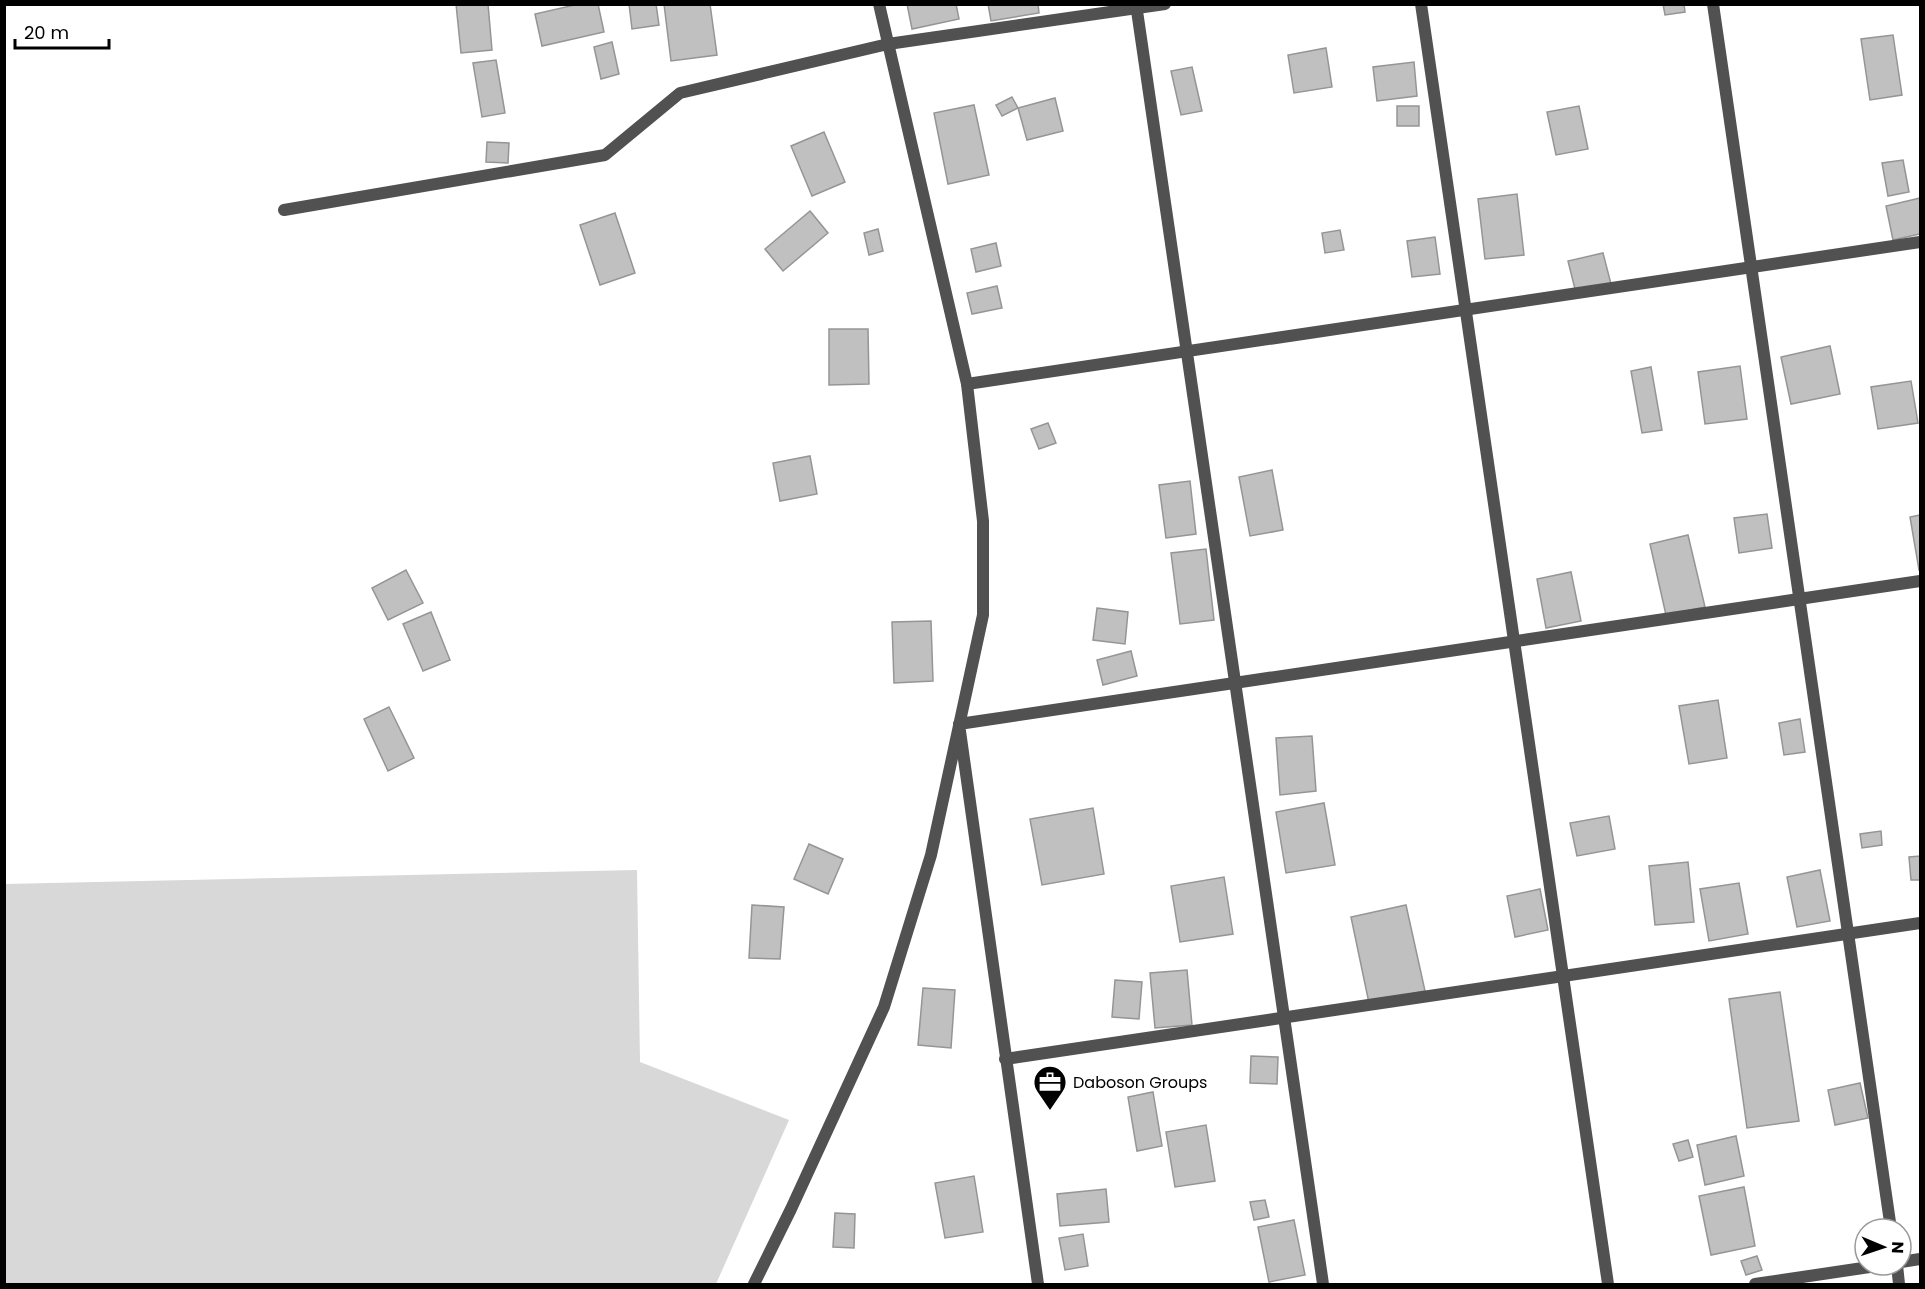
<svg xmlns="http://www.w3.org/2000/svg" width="1925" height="1289" font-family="Poppins,sans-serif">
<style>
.green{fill:#d8d8d8}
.building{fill:#c0c0c0;stroke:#959595;stroke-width:1.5}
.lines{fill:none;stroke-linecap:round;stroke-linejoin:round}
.minor{stroke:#515151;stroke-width:12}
.tertiary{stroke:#515151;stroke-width:12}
.labels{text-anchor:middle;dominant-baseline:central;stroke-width:4.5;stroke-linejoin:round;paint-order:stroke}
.poi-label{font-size:16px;fill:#000;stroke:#fff;text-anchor:start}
</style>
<rect width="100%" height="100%" fill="#fff"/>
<path class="green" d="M637 870 640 1062 789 1120 716 1284H5V884Z"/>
<g class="building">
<path d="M456 4H488L492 50 461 53Z"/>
<path d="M579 4H598L604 32 542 46 535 14Z"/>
<path d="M629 4H656L659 25 632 29Z"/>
<path d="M664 4H710L717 55 671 61Z"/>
<path d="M907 4H956L959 19 912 29Z"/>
<path d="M988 4H1038L1039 13 991 21Z"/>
<path d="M1663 4H1684L1685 12 1665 15Z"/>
<path d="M1893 35 1902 95 1870 100 1861 39Z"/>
<path d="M612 42 619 74 601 79 594 47Z"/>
<path d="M1326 48 1332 87 1294 93 1288 55Z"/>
<path d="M496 60 505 113 482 117 473 63Z"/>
<path d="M1414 62 1417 96 1377 101 1373 67Z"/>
<path d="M1192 67 1202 111 1181 115 1171 71Z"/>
<path d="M1012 97 1018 108 1002 116 996 105Z"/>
<path d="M1055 98 1063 131 1027 140 1018 108Z"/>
<path d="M974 105 989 175 948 184 934 113Z"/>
<rect x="1397" y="106" width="22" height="20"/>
<path d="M1579 106 1588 149 1556 155 1547 112Z"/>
<path d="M824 132 845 182 812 196 791 146Z"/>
<path d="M487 142 509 143 508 163 486 162Z"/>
<path d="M1903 160 1909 192 1888 196 1882 163Z"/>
<path d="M1517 194 1524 255 1485 259 1478 199Z"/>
<path d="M1920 198V234L1893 240 1886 206Z"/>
<path d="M810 211 828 233 783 271 765 249Z"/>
<path d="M615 213 635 273 600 285 580 225Z"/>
<path d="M878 229 883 251 869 255 864 233Z"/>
<path d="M1340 230 1344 250 1325 253 1322 233Z"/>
<path d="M1435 237 1440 274 1412 277 1407 241Z"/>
<path d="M996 243 1001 266 976 272 971 249Z"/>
<path d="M1603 253 1611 284 1576 293 1568 261Z"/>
<path d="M997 286 1002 308 972 314 967 293Z"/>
<path d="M829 329H868L869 384 829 385Z"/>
<path d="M1830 346 1840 394 1791 404 1781 357Z"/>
<path d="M1740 366 1747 419 1705 424 1698 372Z"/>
<path d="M1651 367 1662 430 1642 433 1631 371Z"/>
<path d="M1911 381 1918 423 1878 429 1871 387Z"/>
<path d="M1048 423 1056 443 1039 449 1031 429Z"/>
<path d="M810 456 817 494 780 501 773 463Z"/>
<path d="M1272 470 1283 530 1250 536 1239 477Z"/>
<path d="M1190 481 1196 534 1166 538 1159 485Z"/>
<path d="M1767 514 1772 548 1739 553 1734 518Z"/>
<path d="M1920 515V570H1919L1910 517Z"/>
<path d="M1688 535 1705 607 1666 615 1650 544Z"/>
<path d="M1206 549 1214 620 1180 624 1171 553Z"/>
<path d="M406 570 423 603 388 620 372 588Z"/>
<path d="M1571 572 1581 621 1546 628 1537 579Z"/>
<path d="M1097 608 1128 612 1125 644 1093 640Z"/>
<path d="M431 612 450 660 423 671 403 624Z"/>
<path d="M931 621 933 681 894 683 892 622Z"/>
<path d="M1131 651 1137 676 1103 685 1097 660Z"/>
<path d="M1718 700 1727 758 1689 764 1679 706Z"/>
<path d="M389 707 414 758 388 771 364 719Z"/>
<path d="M1800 719 1805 752 1784 755 1779 723Z"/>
<path d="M1312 736 1316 791 1280 795 1276 738Z"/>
<path d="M1324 803 1335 865 1286 873 1276 812Z"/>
<path d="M1093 808 1104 874 1042 885 1030 819Z"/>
<path d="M1609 816 1615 849 1577 856 1570 823Z"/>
<path d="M1881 831 1882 845 1862 848 1860 834Z"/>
<path d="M809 844 843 859 828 894 794 879Z"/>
<path d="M1920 856V880H1911L1909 857Z"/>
<path d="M1688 862 1694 922 1655 925 1649 866Z"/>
<path d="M1820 870 1830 921 1797 927 1787 877Z"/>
<path d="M1224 877 1233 934 1180 942 1171 886Z"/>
<path d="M1739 883 1748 934 1709 941 1700 889Z"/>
<path d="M1540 889 1548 930 1515 937 1507 896Z"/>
<path d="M752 905 784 907 780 959 749 958Z"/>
<path d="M1406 905 1425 991 1369 1003 1351 917Z"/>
<path d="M1187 970 1192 1025 1155 1028 1150 973Z"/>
<path d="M1115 980 1142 982 1139 1019 1112 1017Z"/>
<path d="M923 988 955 990 951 1048 918 1045Z"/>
<path d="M1780 992 1799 1121 1747 1128 1729 999Z"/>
<path d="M1251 1056 1278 1057 1277 1084 1250 1083Z"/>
<path d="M1860 1083 1868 1118 1835 1125 1828 1090Z"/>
<path d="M1153 1092 1162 1146 1137 1151 1128 1097Z"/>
<path d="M1206 1125 1215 1181 1175 1187 1166 1132Z"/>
<path d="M1736 1136 1744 1176 1705 1185 1697 1145Z"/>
<path d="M1688 1140 1693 1157 1679 1161 1673 1144Z"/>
<path d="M974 1176 983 1232 945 1238 935 1183Z"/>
<path d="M1744 1187 1755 1246 1711 1255 1699 1196Z"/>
<path d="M1106 1189 1109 1222 1060 1226 1057 1194Z"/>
<path d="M1265 1200 1269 1217 1254 1220 1250 1202Z"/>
<path d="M835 1213 855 1214 854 1248 833 1247Z"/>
<path d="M1294 1220 1305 1275 1269 1282 1258 1227Z"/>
<path d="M1083 1234 1088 1266 1065 1270 1059 1238Z"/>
<path d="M1757 1256 1762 1270 1746 1275 1741 1261Z"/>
</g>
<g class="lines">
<g class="minor">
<path d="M1136 4 1323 1284"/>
<path d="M1421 4 1608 1284"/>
<path d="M1713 4 1891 1229"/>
<path d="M284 210 605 155 680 93 888 44 1165 4"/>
<path d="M967 384 1920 242"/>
<path d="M1005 1059 1920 923"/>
<path d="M1901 1262 1920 1259"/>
<path d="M1897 1265 1899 1284"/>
<path d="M1038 1284 959 724 1920 581"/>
<path d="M1755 1284 1883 1265"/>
</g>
<path class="tertiary" d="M754 1284 791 1209 884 1007 931 855 983 615V521L967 384 879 4"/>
</g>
<defs>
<symbol id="office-pin" viewBox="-11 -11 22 30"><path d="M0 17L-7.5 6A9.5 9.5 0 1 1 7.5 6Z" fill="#000" stroke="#fff"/><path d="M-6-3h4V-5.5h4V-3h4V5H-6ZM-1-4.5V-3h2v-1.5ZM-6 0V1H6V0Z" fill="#fff"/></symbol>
</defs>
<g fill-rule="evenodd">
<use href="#office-pin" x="1031" y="1063" width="38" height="52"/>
</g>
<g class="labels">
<g class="poi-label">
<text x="1073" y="1082">Daboson Groups</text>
</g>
</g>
<rect width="1925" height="1289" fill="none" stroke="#000000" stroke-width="12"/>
<g transform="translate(1883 1247) rotate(92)"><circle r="28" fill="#ffffff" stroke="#999999" stroke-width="1.5"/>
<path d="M0-4.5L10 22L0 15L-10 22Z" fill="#000000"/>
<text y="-9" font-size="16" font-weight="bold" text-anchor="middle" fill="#000000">N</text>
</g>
<path d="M15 39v9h94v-9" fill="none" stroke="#000000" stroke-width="3"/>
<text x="24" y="39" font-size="18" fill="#000000" stroke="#ffffff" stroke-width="4.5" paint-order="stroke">20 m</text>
</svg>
